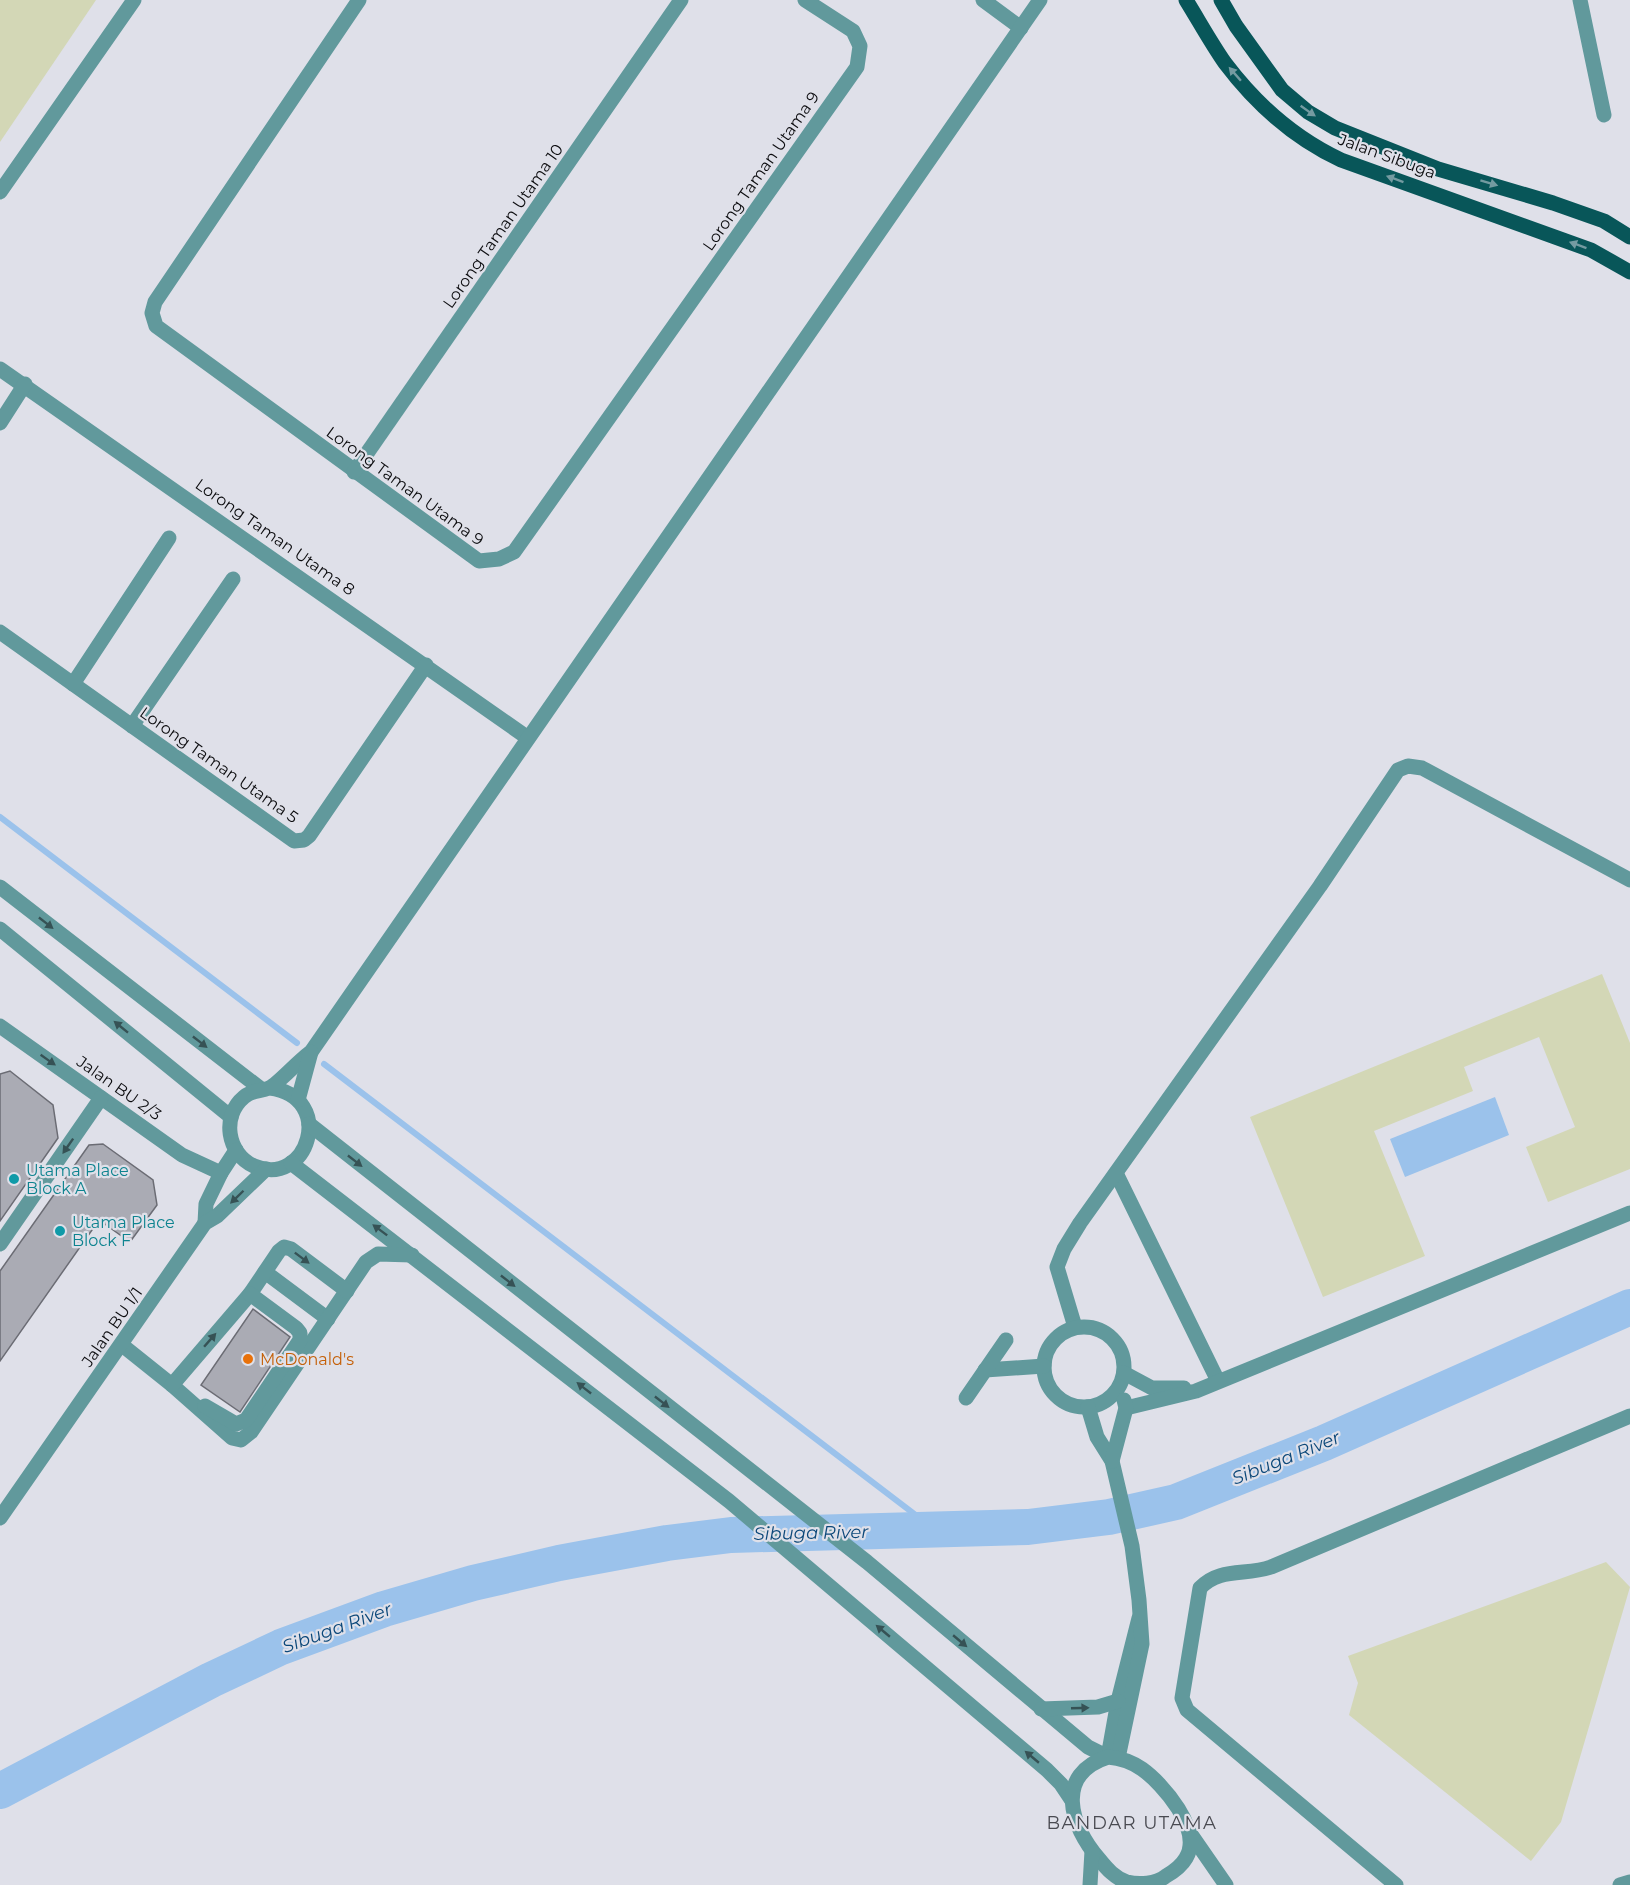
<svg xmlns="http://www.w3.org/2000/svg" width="1630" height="1885" font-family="Montserrat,sans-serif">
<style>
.green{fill:#d3d7b6}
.water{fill:#9bc2eb}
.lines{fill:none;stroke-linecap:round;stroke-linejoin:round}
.stream{stroke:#9bc2eb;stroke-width:6}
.river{stroke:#9bc2eb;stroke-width:36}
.building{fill:#aaabb4;stroke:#6b6c74;stroke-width:1.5}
.minor{stroke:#61999c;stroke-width:15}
.major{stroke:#085659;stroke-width:15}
.oneway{fill:#749ba1}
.oneway2{fill:#365255}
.culture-dot{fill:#0f9aa8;stroke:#dfe0e9;stroke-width:2}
.food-dot{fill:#e8710a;stroke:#dfe0e9;stroke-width:2}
.labels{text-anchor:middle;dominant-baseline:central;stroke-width:4.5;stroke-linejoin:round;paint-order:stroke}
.street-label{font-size:16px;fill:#0b0b0e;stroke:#dfe0e9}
.culture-label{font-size:16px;fill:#0d838f;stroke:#dfe0e9;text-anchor:start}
.food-label{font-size:16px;fill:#c56008;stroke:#dfe0e9;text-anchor:start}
.water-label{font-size:18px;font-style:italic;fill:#0c487a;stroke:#dfe0e9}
.neighbourhood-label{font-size:18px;letter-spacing:1.5px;fill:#494a51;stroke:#dfe0e9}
</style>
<rect width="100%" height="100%" fill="#dfe0e9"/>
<g class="green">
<path d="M0 0H96L0 142Z"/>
<path d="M1602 974 1630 1043V1169L1548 1202 1526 1147 1575 1127 1539 1037 1464 1067 1473 1091 1374 1131 1425 1256 1323 1297 1250 1117Z"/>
<path d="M1606 1562 1630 1587 1561 1822 1531 1861 1349 1715 1358 1683 1348 1656Z"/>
</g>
<path class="water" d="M1495 1097 1509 1135 1405 1177 1390 1139Z"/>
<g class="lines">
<g class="stream">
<path d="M0 817 297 1043"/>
<path d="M324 1064 934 1529"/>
</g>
<path class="river" d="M0 1791 211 1680 281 1647 384 1609 473 1583 559 1563 667 1543 731 1535 1028 1527 1109 1517 1176 1502 1324 1443 1630 1307"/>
</g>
<g class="building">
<path d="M10 1071 53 1105 58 1138 0 1221V1074Z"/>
<path d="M103 1144 153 1180 157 1205 130 1242 99 1220 0 1361V1271L89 1145Z"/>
<path d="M253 1309 290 1337 240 1412 201 1385Z"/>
</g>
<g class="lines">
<g class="minor">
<path d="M359 0 155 302 152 313 156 326 479 561 499 559 514 552 857 67 860 46 853 31 805 0"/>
<path d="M983 0 1021 28"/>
<path d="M1580 0 1604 115"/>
<path d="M0 192 134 0"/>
<path d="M0 369 528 738"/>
<path d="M0 423 25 384"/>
<path d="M354 472 681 0"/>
<path d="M0 632 294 841 304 840 309 836 426 665"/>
<path d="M73 684 169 538"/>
<path d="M132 726 233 579"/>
<path d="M0 887 261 1089"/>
<path d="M0 929 231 1117"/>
<path d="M0 1026 182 1155 221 1173"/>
<path d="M270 1088C337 1097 308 1189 254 1166 227 1154 221 1116 244 1097 254 1089 260 1092 269 1088 277 1085 300 1059 311 1052L1040 0"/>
<path d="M298 1100 311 1052"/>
<path d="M309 1124 867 1562 1088 1747 1108 1757 1118 1701 1139 1618"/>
<path d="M291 1163 729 1501 1047 1770 1061 1784 1071 1799"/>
<path d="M1116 1173 1218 1381"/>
<path d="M205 1223 206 1204 221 1173 236 1150"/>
<path d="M0 1244 101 1098"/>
<path d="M265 1272 328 1319"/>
<path d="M1075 1327 1057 1267 1064 1249 1080 1223 1320 886 1398 770 1408 766 1422 768 1630 880"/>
<circle cx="1084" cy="1367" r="40"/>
<path d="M122 1345 172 1385 232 1438 241 1440 251 1432 366 1262 378 1254 412 1255"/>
<path d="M985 1370 1044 1366"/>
<path d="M1124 1373 1152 1388H1184"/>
<path d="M172 1385 250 1294 279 1251 284 1247 291 1249 347 1291"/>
<path d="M966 1398 1006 1340"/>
<path d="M205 1406 236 1424 246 1420 300 1340V1333L296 1328 250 1294"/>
<path d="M1088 1407 1097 1437 1112 1461 1132 1546 1139 1600 1142 1644 1118 1758"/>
<path d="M1126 1408 1196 1391 1630 1213"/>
<path d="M1112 1461 1126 1408 1124 1400"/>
<path d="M0 1518 205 1223 217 1216 266 1169"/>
<path d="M1041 1709 1098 1707 1118 1701"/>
<path d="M1108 1757C1120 1758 1132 1762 1142 1769 1163 1784 1203 1830 1186 1858 1182 1865 1173 1872 1166 1876 1156 1884 1139 1885 1127 1882 1115 1878 1107 1869 1099 1859 1070 1826 1054 1774 1108 1757Z"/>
<path d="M1190 1833 1226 1885"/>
<path d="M1090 1885 1092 1851"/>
<path d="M1396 1885 1187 1710 1182 1698 1200 1588C1220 1567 1246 1576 1271 1567L1630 1416"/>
<path d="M1620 1885 1630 1882"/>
</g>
<g class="major">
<path d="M1186 0C1199 21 1211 43 1225 63 1256 104 1294 138 1341 160L1591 250 1630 272"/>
<path d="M1221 0 1236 26 1282 90 1308 112 1335 128 1438 169 1553 203 1604 221 1630 237"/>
</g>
</g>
<defs><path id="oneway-solid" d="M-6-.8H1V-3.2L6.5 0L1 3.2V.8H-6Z" transform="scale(1.5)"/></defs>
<g class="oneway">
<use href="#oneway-solid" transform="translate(1235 74) rotate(-131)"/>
<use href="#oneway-solid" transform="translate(1308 111) rotate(35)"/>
<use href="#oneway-solid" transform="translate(1395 179) rotate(-160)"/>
<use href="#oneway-solid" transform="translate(1489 183) rotate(17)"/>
<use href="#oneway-solid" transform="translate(1578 245) rotate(-160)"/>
</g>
<g class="oneway2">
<use href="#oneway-solid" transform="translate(46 923) rotate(38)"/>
<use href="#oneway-solid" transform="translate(121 1027) rotate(-141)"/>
<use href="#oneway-solid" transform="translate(200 1042) rotate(38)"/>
<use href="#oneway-solid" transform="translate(48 1060) rotate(35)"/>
<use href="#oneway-solid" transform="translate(68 1146) rotate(125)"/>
<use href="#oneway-solid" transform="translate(355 1161) rotate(38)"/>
<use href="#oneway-solid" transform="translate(237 1197) rotate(136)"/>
<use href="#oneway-solid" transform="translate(380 1230) rotate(-143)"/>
<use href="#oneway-solid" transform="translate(302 1258) rotate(37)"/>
<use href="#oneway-solid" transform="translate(508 1281) rotate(38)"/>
<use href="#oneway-solid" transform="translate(210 1340) rotate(-49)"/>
<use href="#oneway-solid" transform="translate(584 1388) rotate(-142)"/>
<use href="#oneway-solid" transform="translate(662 1402) rotate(38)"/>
<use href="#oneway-solid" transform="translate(883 1631) rotate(-140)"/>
<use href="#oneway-solid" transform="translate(960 1641) rotate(40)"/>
<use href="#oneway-solid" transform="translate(1080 1708) rotate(-2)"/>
<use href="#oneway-solid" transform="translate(1032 1757) rotate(-140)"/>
</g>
<g class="culture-dot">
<circle cx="14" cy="1179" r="6"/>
<circle cx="60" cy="1231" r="6"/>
</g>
<circle class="food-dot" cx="248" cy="1359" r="6"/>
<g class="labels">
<g class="street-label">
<text transform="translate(1387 156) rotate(20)">Jalan Sibuga</text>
<text transform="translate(761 171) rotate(-55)">Lorong Taman Utama 9</text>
<text transform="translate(503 226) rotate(-55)">Lorong Taman Utama 10</text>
<text transform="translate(405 486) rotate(36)">Lorong Taman Utama 9</text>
<text transform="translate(275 537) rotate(35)">Lorong Taman Utama 8</text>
<text transform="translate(219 765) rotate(35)">Lorong Taman Utama 5</text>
<text transform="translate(119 1088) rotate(35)">Jalan BU 2/3</text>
<text transform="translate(112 1327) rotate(-55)">Jalan BU 1/1</text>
</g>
<g class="culture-label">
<text x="26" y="1170">Utama Place<tspan x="26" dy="18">Block A</tspan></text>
<text x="72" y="1222">Utama Place<tspan x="72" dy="18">Block F</tspan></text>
</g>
<g class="food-label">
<text x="260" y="1359">McDonald's</text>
</g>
<g class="water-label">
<text transform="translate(1286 1458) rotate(-22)">Sibuga River</text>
<text transform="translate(811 1533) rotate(-1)">Sibuga River</text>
<text transform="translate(337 1628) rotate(-20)">Sibuga River</text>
</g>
<g class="neighbourhood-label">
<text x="1132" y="1823">BANDAR UTAMA</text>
</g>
</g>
</svg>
